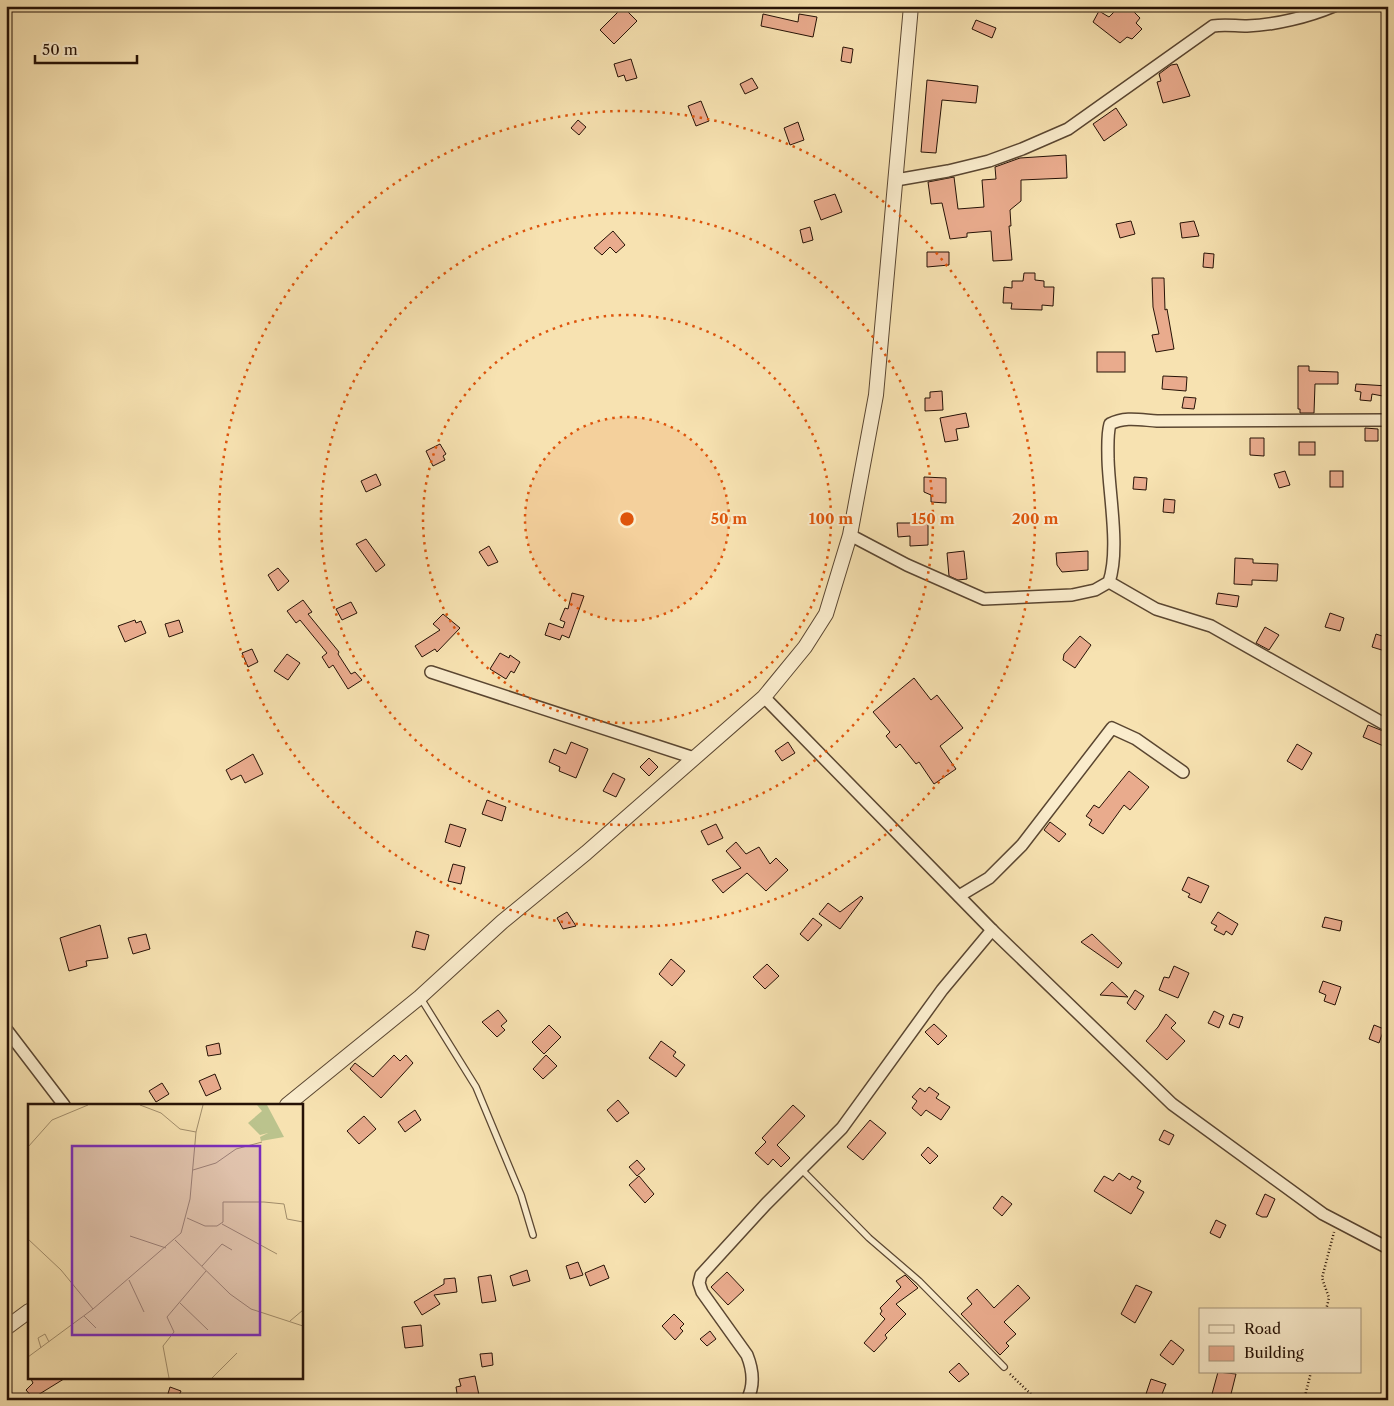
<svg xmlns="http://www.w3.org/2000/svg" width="1394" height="1406" font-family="'Libre Caslon Text',serif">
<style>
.building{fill:#e9ab8d;stroke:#261206}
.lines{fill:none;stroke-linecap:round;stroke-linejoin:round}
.service-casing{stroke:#5a4631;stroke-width:8}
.minor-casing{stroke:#5a4631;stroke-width:14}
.tertiary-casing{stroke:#5a4631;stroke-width:16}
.path{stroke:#261206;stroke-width:2.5;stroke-dasharray:1 2.5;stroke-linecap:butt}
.service{stroke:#faeccc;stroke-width:5.5}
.minor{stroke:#faeccc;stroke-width:11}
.tertiary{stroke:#faeccc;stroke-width:14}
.ring{fill:none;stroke:#de550c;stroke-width:2.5;stroke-dasharray:2.5 5}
.inset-road{fill:none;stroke:#a38f6d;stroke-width:1}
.view{fill:#7b2cbf;fill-opacity:0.15;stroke:#7b2cbf;stroke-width:2.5}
.inset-edge{fill:none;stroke:#261206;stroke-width:2.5}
.centre{fill:#de550c;stroke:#faeccc;stroke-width:2.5}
.ring-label{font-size:15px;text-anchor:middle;font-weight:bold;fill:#de550c;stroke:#faeccc;stroke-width:4;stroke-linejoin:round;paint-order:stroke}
</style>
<rect width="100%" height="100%" fill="#f7e2b1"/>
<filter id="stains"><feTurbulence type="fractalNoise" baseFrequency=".004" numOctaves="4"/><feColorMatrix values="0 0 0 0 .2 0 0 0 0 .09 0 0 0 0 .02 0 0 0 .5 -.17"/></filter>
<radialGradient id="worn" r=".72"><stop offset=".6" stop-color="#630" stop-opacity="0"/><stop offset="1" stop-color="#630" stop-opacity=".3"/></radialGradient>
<g class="building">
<path d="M1120 6H1128L1140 18 1136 23 1142 29 1132 39 1127 37 1120 43 1093 22 1099 11 1109 17Z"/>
<path d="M623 7 637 21 614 44 600 30Z"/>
<path d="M763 14 798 22 799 14 817 17 813 37 761 26Z"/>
<path d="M976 20 996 28 992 38 972 29Z"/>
<path d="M843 47 853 49 851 63 841 61Z"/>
<path d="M631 59 637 78 626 81 624 75 618 77 614 64Z"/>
<path d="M1177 64 1190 96 1163 103 1157 82 1161 81 1159 74 1171 65Z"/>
<path d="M752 78 758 88 745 94 740 84Z"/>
<path d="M927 80 978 86 976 103 942 100 936 153 921 152Z"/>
<path d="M701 101 709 121 696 126 688 106Z"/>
<path d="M1116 108 1127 125 1104 141 1093 124Z"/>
<path d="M578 120 586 127 579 135 571 128Z"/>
<path d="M798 122 804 140 790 145 784 128Z"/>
<path d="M1066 155 1067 178 1021 180V201L1010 210 1011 226H1009L1012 260 993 261 991 231 967 233V237L950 239 942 203 931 204 928 182 954 177 958 209 984 207 982 180 996 179 995 167 1020 158Z"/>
<path d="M835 194 842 212 821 220 814 201Z"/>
<path d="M1131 221 1135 234 1120 238 1116 224Z"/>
<path d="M1194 221 1199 236 1182 238 1180 223Z"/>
<path d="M810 227 813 240 803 243 800 230Z"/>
<path d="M613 231 625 245 616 253 610 247 602 255 594 248Z"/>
<path d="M927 252H949V265L927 267Z"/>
<path d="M1204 253 1214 254 1213 268 1203 267Z"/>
<path d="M1024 273H1035V280L1044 281V287H1054L1053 306 1042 305V310L1011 309 1012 303H1003L1004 287 1012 288V281H1023Z"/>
<path d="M1152 278H1164L1165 310 1167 309 1174 349 1156 352 1152 335 1159 334 1153 307Z"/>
<rect x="1097" y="352" width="28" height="20"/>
<path d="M1298 366H1309V371L1338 372V384H1315L1314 413H1300V409H1298Z"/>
<path d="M1163 376 1187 377 1186 391 1162 389Z"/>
<path d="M1356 384 1388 386V397L1372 394 1371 401 1360 400 1361 392 1355 391Z"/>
<path d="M942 391 943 410 925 411V398H930V392Z"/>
<path d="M1184 397 1196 398 1194 409 1182 408Z"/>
<path d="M966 413 969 427 956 429 958 440 945 442 940 418Z"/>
<path d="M1365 428 1378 429V441H1365Z"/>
<path d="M1250 438H1264V456L1250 455Z"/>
<rect x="1299" y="442" width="16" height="13"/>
<path d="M440 444 446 454 443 456 445 460 433 466 426 451Z"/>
<path d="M1285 471 1290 485 1279 488 1274 474Z"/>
<rect x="1330" y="471" width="13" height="16"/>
<path d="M376 474 381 485 366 492 361 481Z"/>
<path d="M924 477 946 478V503L931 502V495L924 492Z"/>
<path d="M1134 477 1147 478 1146 490 1133 489Z"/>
<path d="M1164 499 1175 500 1174 513 1163 512Z"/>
<path d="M928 517V545L910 546V536L898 537 897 523H913V518Z"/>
<path d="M366 539 385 565 376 572 356 544Z"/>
<path d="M489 546 498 562 488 566 479 552Z"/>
<path d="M964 551 967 579 958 580 949 576 947 553Z"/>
<path d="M1088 551V570L1062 572 1057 565 1056 553Z"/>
<path d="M1235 558 1253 559V563L1278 564 1277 581 1252 580V585L1234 584Z"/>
<path d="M278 568 289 581 278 591 268 575Z"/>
<path d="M572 593 584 596 569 638 562 635 560 640 545 635 549 623 563 628 565 622 560 620 565 608 568 609Z"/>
<path d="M1218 593 1239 596 1237 607 1216 604Z"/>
<path d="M303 600 312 612 308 614 339 652 338 654 351 674 355 672 362 680 348 689 333 665 329 668 322 657 327 653 300 620 296 623 287 611Z"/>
<path d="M351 602 357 613 342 620 336 609Z"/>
<path d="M1330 613 1344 618 1340 631 1325 627Z"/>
<path d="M443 614 460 628 437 652 435 649 422 657 415 646 440 630 433 624Z"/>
<path d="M135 620 136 623 141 621 146 633 125 642 118 626Z"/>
<path d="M179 620 183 632 169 637 165 624Z"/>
<path d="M1265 627 1279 635 1269 650 1256 643Z"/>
<path d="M1376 634 1388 638 1385 651 1372 647Z"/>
<path d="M1080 636 1091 645 1075 668 1063 660 1064 654Z"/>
<path d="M252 649 258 662 248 667 242 653Z"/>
<path d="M500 653 509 658 510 655 520 662 514 673 511 671 506 679 490 669Z"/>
<path d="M287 654 300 663 288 680 274 671Z"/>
<path d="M914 678 931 700 937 695 963 728 940 746 956 769 934 784 919 762 916 764 900 744 896 748 886 736 890 732 873 712Z"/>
<path d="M1368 725 1388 733V748L1363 737Z"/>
<path d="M571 742 588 749 576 778 559 771 560 767 549 762 554 749 566 754Z"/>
<path d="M788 742 795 753 782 761 775 751Z"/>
<path d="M1297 744 1312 753 1302 770 1287 761Z"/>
<path d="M253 754 263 774 245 783 241 775 231 780 226 770Z"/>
<path d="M649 758 658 767 649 776 640 767Z"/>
<path d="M1129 771 1149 787 1130 810 1124 805 1103 834 1089 825 1092 820 1086 816 1094 805 1099 808Z"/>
<path d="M613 773 625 779 616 797 603 791Z"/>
<path d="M487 800 506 807 502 821 482 814Z"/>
<path d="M1050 822 1066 834 1059 842 1044 830Z"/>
<path d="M450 824 466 829 460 847 445 842Z"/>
<path d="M716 824 723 838 708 845 701 831Z"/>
<path d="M736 842 746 854 759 847 770 864 776 858 788 870 766 891 747 873 723 893 712 880 741 868 726 851Z"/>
<path d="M453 864 465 867 461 884 448 881Z"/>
<path d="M1188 877 1209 886 1201 903 1188 897 1190 894 1182 890Z"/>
<path d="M861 896 863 898 840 929 819 914 828 903 840 912Z"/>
<path d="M567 912 576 926 563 929 557 918Z"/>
<path d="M1218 912 1238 924 1232 935 1226 931 1224 935 1214 930 1217 926 1211 923Z"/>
<path d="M1325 917 1342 921 1340 931 1322 927Z"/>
<path d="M813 918 822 925 808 941 800 934Z"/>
<path d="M100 925 108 958 86 961 87 966 69 971 60 938Z"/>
<path d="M416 931 429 935 425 950 412 947Z"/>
<path d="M146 934 150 949 133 954 128 938Z"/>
<path d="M1092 934 1122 963 1118 968 1081 942Z"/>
<path d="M671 959 685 971 672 986 659 974Z"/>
<path d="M767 964 779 976 765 989 753 977Z"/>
<path d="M1174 966 1189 973 1178 998 1159 990 1164 977 1169 978Z"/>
<path d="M1323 981 1341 987 1335 1005 1324 1001 1326 995 1319 992Z"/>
<path d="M1112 982 1128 997 1100 995Z"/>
<path d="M1135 990 1144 996 1135 1010 1127 1003Z"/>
<path d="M498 1010 507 1021 501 1026 505 1030 497 1037 482 1022Z"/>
<path d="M1214 1011 1224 1016 1219 1028 1208 1023Z"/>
<path d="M1166 1014 1176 1023 1171 1028 1185 1041 1167 1060 1146 1041 1158 1027Z"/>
<path d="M1233 1014 1243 1017 1239 1028 1229 1024Z"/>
<path d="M934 1024 947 1036 938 1045 925 1032Z"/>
<path d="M549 1025 561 1037 544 1054 532 1042Z"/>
<path d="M1374 1025 1384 1029 1379 1043 1369 1039Z"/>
<path d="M661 1041 676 1052 673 1056 685 1065 676 1077 649 1058Z"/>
<path d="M219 1043 221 1054 208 1056 206 1046Z"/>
<path d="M394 1055 400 1061 406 1055 413 1063 381 1098 350 1069 355 1063 373 1077Z"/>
<path d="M546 1055 557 1066 543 1079 533 1069Z"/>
<path d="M215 1074 221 1089 206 1096 199 1081Z"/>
<path d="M162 1083 169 1094 156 1102 149 1091Z"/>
<path d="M929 1087 939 1094 936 1098 950 1107 941 1120 926 1110 921 1116 912 1108 917 1101 912 1097 920 1088 925 1092Z"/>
<path d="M618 1100 629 1113 617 1122 607 1110Z"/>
<path d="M793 1105 805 1116 777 1145 790 1158 781 1167 773 1159 768 1165 755 1153 766 1142 762 1138Z"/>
<path d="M415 1110 421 1120 405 1132 398 1122Z"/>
<path d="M364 1116 376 1129 359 1144 347 1131Z"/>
<path d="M870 1120 886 1133 863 1160 847 1147Z"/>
<path d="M1164 1130 1174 1135 1169 1145 1159 1140Z"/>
<path d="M928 1147 938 1156 930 1164 921 1155Z"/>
<path d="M637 1160 645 1169 637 1176 629 1167Z"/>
<path d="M1119 1173 1130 1180 1132 1176 1141 1181 1137 1188 1144 1192 1131 1214 1094 1191 1104 1176 1113 1181Z"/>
<path d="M639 1176 654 1194 645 1203 629 1185Z"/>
<path d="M1265 1194 1275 1199 1267 1217H1262L1256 1214Z"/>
<path d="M1002 1196 1012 1204 1002 1216 993 1208Z"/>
<path d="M1216 1220 1226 1225 1220 1238 1210 1233Z"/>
<path d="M578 1262 583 1275 570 1279 566 1266Z"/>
<path d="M604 1265 609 1278 590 1286 585 1273Z"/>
<path d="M527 1270 530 1281 513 1286 510 1276Z"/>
<path d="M727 1272 744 1290 728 1305 711 1287Z"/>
<path d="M491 1275 496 1301 482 1303 478 1277Z"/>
<path d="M905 1275 918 1288 896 1304 906 1314 885 1335 887 1338 874 1352 864 1343 885 1319 880 1314 882 1311 880 1308 901 1287 896 1281Z"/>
<path d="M455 1278 457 1292 434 1295 440 1304 422 1315 414 1302 444 1284V1279Z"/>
<path d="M1018 1285 1030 1298 1004 1322 1016 1334 1006 1343 1009 1346 1000 1355 961 1314 972 1304 967 1298 977 1289 994 1308Z"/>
<path d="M1136 1285 1152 1292 1135 1323 1121 1314Z"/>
<path d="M674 1314 684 1324 680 1328 683 1331 675 1340 662 1326Z"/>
<path d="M421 1325 423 1346 405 1348 402 1327Z"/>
<path d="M710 1331 716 1339 707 1346 700 1339Z"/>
<path d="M1171 1340 1184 1350 1173 1365 1160 1355Z"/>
<path d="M492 1353 493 1365 482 1367 480 1354Z"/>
<path d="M959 1363 969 1374 959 1382 949 1372Z"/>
<path d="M1218 1372 1236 1374 1230 1398 1212 1394Z"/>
<path d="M475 1376 480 1400H458L456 1387 461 1386 459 1379Z"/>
<path d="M30 1377H67L33 1398 26 1390 33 1383Z"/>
<path d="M1151 1379 1166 1384 1160 1399 1146 1394Z"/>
<path d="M170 1387 181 1391 177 1400 167 1397Z"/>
</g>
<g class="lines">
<defs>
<g id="service">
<path d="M420 997 476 1087 521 1195 533 1235"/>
<path d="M801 1169 869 1238 919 1281 1004 1367"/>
</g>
<g id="minor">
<path d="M896 180 948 171 989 161 1022 149 1068 129 1213 26C1225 24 1235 26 1247 26 1275 25 1308 17 1334 6"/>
<path d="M850 535 907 565 984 599 1072 595 1095 590 1109 582C1120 549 1109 495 1108 459 1108 447 1107 435 1110 424 1125 416 1141 420 1157 421L1388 420"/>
<path d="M1109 582 1156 609 1211 626 1388 726"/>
<path d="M431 672 694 758"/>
<path d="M764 697 992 930 1172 1104 1323 1214 1388 1248"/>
<path d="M959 896 989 878 1022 845 1112 728 1136 739 1183 772"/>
<path d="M6 1029 64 1105"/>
<path d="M747 1400C755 1385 753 1370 747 1355L702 1292 699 1283 701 1275 766 1204 842 1128 942 990 992 930"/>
</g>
<g id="tertiary">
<path d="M287 1105 420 997 502 922 586 853 764 697 805 647 826 614 850 535 876 395 911 6"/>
<path d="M6 1328 29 1311"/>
</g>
</defs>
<use href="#service" class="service-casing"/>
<use href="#minor" class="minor-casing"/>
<use href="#tertiary" class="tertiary-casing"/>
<g class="path">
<path d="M1326 1310 1329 1298 1322 1278 1334 1232"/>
<path d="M1010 1374 1037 1400"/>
<path d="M1304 1400 1311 1372"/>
</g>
<use href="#service" class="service"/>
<use href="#minor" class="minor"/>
<use href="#tertiary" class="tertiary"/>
</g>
<circle cx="627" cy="519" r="102" fill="#de550c" fill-opacity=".12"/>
<g class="ring">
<circle cx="627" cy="519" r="102"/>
<circle cx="627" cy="519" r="204"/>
<circle cx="627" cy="519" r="306"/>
<circle cx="627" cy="519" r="408"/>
</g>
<g transform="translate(28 1104)">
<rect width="275" height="275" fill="#f7e2b1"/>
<path d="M229 1H239L256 33 233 37 232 33 240 29 232 31 220 19 234 7Z" fill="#bbc38d"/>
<path class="inset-road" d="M112 1 133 9 152 25 168 28M0 43 24 16 60 1M165 66 188 59 208 45 234 38M159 114 177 122H189L195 118V98H236L256 100 259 115 275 118M194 120 249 150M102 132 138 144M0 135 33 166 65 205M147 136 202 190 223 205 275 222M174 162 194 140 204 146M101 176 116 208M152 199 180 226M56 212 68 224M262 217 275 206M13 244 10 234 17 230 21 238M0 253 65 205 153 129 162 95 168 28 175 1M141 274 135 242 146 228 139 213 178 167M184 274 209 249"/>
<path class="view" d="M44 42H232V231H44Z"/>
<rect width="275" height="275" class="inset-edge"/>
</g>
<circle cx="627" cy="519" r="8" class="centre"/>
<g class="ring-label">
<text x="729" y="524">50 m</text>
<text x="831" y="524">100 m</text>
<text x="933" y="524">150 m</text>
<text x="1035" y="524">200 m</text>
</g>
<rect width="1394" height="1406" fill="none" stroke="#f7e2b1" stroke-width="25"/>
<rect x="8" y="8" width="1379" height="1391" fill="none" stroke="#261206" stroke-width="2.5"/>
<rect x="12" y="12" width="1369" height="1381" fill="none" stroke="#261206"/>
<rect x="1199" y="1308" width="162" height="65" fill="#faeccc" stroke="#a5957d"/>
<rect x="1209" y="1325" width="25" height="8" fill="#faeccc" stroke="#a5957d"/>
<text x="1244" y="1334" font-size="15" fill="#261206">Road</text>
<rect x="1209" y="1346" width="25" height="15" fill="#e9ab8d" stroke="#a5957d"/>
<text x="1244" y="1358" font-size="15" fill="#261206">Building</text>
<path d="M35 55v8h102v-8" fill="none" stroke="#261206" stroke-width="2.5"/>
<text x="42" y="55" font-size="15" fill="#261206" stroke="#faeccc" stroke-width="4" paint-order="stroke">50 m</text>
<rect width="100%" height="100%" filter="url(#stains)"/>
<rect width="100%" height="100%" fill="url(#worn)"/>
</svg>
